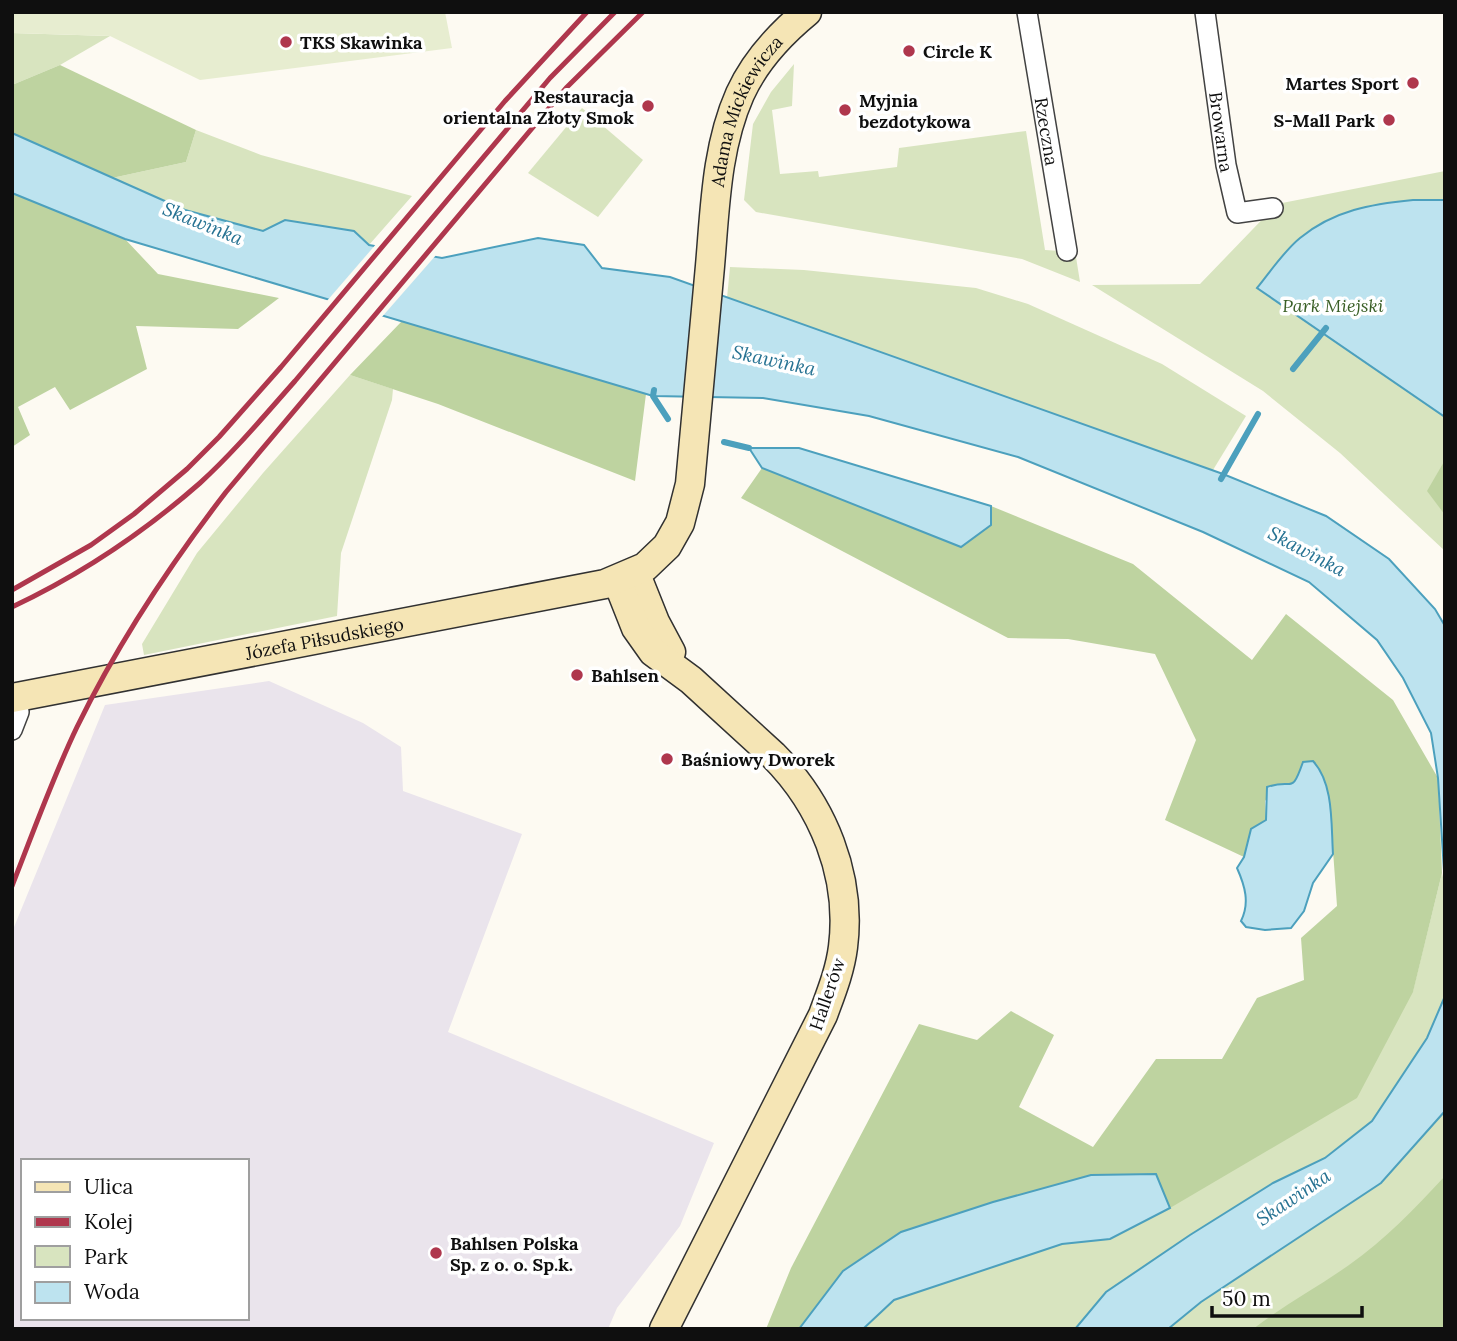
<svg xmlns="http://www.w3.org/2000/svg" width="1457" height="1341" font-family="Lora,serif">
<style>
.industrial{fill:#eae4ec;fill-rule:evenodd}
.green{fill:#d8e4bf}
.forest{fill:#bed3a0}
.pitch{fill:#e7edd0}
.water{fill:#bde3ef;stroke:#4ca0bd;stroke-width:2}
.pier{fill:#fdfaf2}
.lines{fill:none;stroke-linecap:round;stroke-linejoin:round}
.stream{stroke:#4ca0bd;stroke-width:6}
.street-casing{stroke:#424242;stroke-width:22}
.secondary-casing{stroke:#313131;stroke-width:31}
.street{stroke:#fff;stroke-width:19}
.secondary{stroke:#f5e5b5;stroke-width:28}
.rail{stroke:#af374d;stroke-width:5}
.poi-dot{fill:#af374d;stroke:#fff;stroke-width:2.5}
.labels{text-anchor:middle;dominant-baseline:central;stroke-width:7;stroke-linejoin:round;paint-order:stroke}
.poi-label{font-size:18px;font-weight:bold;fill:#0f0f0f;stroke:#fff;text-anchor:start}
.street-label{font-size:18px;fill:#0f0f0f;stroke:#fff}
.park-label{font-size:18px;font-style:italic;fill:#3a5f26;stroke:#fff}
.water-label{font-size:19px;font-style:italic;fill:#267292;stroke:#fff}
</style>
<rect width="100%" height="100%" fill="#fdfaf2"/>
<path class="industrial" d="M269 681 363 723 401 747 403 791 522 834 448 1032 714 1143 680 1226 617 1308 608 1329H12V932L105 705ZM23 1161H247V1318H23Z"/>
<g class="green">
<path d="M12 33 110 36 60 65 12 85Z"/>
<path d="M794 64 792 106 772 110 780 174 818 171 819 177 897 167 899 148 1026 131 1045 250 1060 251 1076 257 1080 282 1022 259 756 212 744 200 753 124 771 92Z"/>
<path d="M582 108 643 160 598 217 528 173Z"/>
<path d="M196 130 261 155 412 196 369 245 354 231 285 220 263 231 185 210 112 178 186 162Z"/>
<path d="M1445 171V551L1340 453 1263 391 1092 285 1200 284 1277 204Z"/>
<path d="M730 267 804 270 976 288 1028 304 1162 364 1246 416 1213 470 727 298Z"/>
<path d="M350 375 393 389 392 400 341 553 337 616 144 655 142 644 197 553 263 473Z"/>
<path d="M1442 873 1445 886V996L1427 1038 1372 1121 1325 1158 1273 1183 1190 1235 1106 1292 1075 1329H863L894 1300 1062 1244 1110 1239 1170 1208 1413 991Z"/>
<path d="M1445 1111V1329H1168L1201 1302 1381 1183Z"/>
</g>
<g class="forest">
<path d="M60 65 196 130 186 162 112 178 12 133V85Z"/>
<path d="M12 193 125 239 158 274 279 298 238 329 136 326 147 369 70 410 55 387 18 407 30 435 12 447Z"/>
<path d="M402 321 646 394 635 481 438 404 350 375Z"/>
<path d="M1445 460V515L1427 491Z"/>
<path d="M762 468 961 547 991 525V506L1133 564 1252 660 1286 614 1393 700 1438 778 1442 873 1413 992 1357 1098 1170 1208 1156 1174 1091 1175 993 1202 901 1232 843 1271 799 1329H766L791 1268 919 1024 977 1040 1011 1011 1054 1035 1019 1107 1093 1147 1156 1059H1222L1257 998 1304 980 1301 938 1337 906 1330 809 1303 762 1296 783 1292 785 1277 784 1265 801 1266 820 1251 829 1244 857 1165 820 1196 740 1155 654 1068 639 1008 638 741 498Z"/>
<path d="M1445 1176V1329H1253C1284 1305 1318 1287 1349 1265 1385 1240 1415 1208 1445 1176Z"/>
</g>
<path class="pitch" d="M12 12H445L452 48 200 80 110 36 12 33Z"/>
<g class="water">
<path d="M12 133 185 210 263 231 285 220 354 231 369 245 442 258 538 238 584 245 602 268 670 277 1223 474 1326 516 1389 559 1435 609 1445 626V886L1438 778 1431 733 1403 678 1377 640 1309 582 1203 532 1018 457 869 416 763 398 653 396 125 239 12 193Z"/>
<path d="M1413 200H1445V417L1257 288C1270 272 1284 251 1300 238 1334 210 1372 204 1413 200Z"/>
<path d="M749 448H799L991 506V525L961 547 762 468Z"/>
<path d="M1313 761C1334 784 1331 824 1333 854L1313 883 1304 911 1291 928 1265 930 1246 927 1241 921C1250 903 1245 886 1237 868L1244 857 1251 829 1266 820 1267 787C1294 778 1291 796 1303 762Z"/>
<path d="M1445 996V1111L1381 1183 1201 1302 1168 1329H1075L1106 1292 1190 1235 1273 1183 1325 1158 1372 1121 1427 1038Z"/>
<path d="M1156 1174 1170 1208 1110 1239 1062 1244 894 1300 863 1329H799L843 1271 901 1232 993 1202 1091 1175Z"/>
</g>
<path class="pier" d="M377 243 437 254 381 318 326 302Z"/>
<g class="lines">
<g class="stream">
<path d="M1293 369 1326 328"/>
<path d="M654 390 653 396 668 419"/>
<path d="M724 442 749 448"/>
<path d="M1221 479 1258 414"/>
</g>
<defs>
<g id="street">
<path id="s1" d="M1027 12 1067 251"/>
<path id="s2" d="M1205 12 1226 165 1237 213 1273 208"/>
<path d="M12 730 19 712 17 697"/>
</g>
<g id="secondary">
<path d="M635 572 655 622 671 652"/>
<path d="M617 580 636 628 653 652 691 680 773 755C823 805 852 876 843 947 840 971 831 993 823 1015L664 1329"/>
<path id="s3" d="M12 698 605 584 645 567 667 546 680 523 690 484C696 412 703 339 710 266 715 209 716 148 740 94 755 61 779 35 807 12"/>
</g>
</defs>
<use href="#street" class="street-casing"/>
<use href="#secondary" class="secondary-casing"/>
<use href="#street" class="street"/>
<use href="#secondary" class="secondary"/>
<g class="rail">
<path d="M12 590 91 545 134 514 187 469 219 437 281 367 505 101 587 12"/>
<path d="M12 607C80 575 143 533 200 483 234 452 264 416 295 381L550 78 615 12"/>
<path d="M12 886C33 833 52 779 77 727 118 643 169 566 226 492L566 88 643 12"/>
</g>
</g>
<g class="poi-dot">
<circle cx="286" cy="42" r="7"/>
<circle cx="909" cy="51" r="7"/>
<circle cx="1413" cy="83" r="7"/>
<circle cx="648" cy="106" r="7"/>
<circle cx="845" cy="110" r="7"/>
<circle cx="1389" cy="120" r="7"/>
<circle cx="577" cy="675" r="7"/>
<circle cx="667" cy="759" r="7"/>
<circle cx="436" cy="1253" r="7"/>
</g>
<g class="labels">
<g class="poi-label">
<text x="300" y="42">TKS Skawinka</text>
<text x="923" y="51">Circle K</text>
<text x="1399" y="83" text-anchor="end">Martes Sport</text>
<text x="634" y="96" text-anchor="end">Restauracja<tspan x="634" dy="21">orientalna Złoty Smok</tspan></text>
<text x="859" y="100">Myjnia<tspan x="859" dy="21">bezdotykowa</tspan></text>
<text x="1375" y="120" text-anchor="end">S-Mall Park</text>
<text x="591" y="675">Bahlsen</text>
<text x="681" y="759">Baśniowy Dworek</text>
<text x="450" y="1243">Bahlsen Polska<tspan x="450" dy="21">Sp. z o. o. Sp.k.</tspan></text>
</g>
<g class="street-label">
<text stroke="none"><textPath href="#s3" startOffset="1125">Adama Mickiewicza</textPath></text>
<text stroke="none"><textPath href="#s2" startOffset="121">Browarna</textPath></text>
<text stroke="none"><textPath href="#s1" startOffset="121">Rzeczna</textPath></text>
<text stroke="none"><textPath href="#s3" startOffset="318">Józefa Piłsudskiego</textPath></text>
<text transform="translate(827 994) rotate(-71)">Hallerów</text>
</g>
<g class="park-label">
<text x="1333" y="305">Park Miejski</text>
</g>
<g class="water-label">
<text transform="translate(203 223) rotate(22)">Skawinka</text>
<text transform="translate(774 360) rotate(12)">Skawinka</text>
<text transform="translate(1307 551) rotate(28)">Skawinka</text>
<text transform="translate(1293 1197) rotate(-34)">Skawinka</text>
</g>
</g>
<rect width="1457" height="1341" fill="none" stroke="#0f0f0f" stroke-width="28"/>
<rect x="21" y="1159" width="228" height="161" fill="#ffffff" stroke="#9f9f9f" stroke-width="2"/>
<rect x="35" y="1182" width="35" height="10" fill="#f5e5b5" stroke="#9f9f9f" stroke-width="2"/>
<text x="84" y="1194" font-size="21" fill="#0f0f0f">Ulica</text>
<rect x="35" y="1217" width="35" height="10" fill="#af374d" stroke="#9f9f9f" stroke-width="2"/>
<text x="84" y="1229" font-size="21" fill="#0f0f0f">Kolej</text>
<rect x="35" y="1246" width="35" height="21" fill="#d8e4bf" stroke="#9f9f9f" stroke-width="2"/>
<text x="84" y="1264" font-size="21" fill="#0f0f0f">Park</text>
<rect x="35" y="1282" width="35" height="21" fill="#bde3ef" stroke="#9f9f9f" stroke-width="2"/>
<text x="84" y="1299" font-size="21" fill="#0f0f0f">Woda</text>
<path d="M1212 1306v10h150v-10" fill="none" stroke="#0f0f0f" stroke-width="3.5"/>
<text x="1222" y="1306" font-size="21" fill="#0f0f0f" stroke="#ffffff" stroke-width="5" paint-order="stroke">50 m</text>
</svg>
